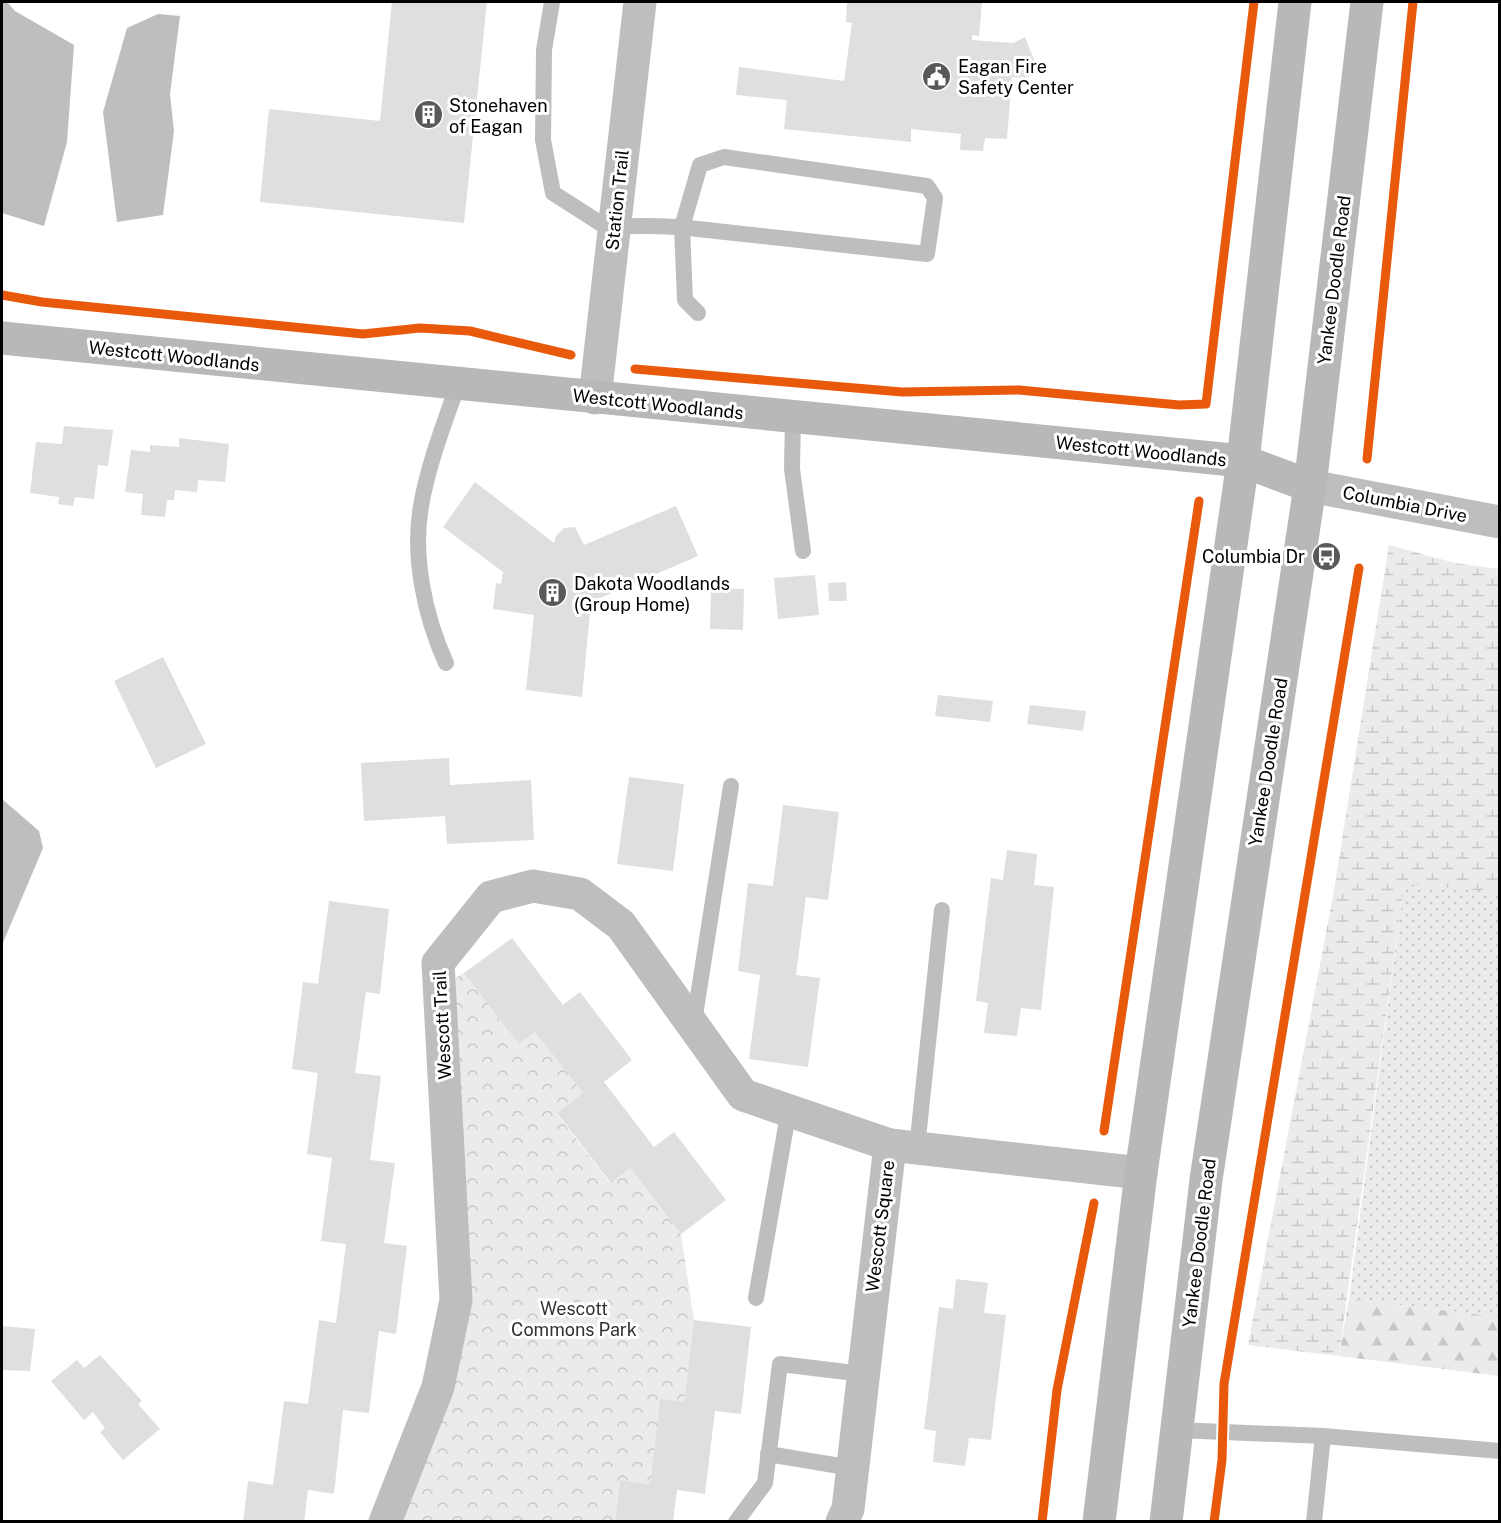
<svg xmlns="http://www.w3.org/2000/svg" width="1501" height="1523" font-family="'Public Sans',sans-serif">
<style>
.grass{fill:url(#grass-dots)}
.forest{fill:url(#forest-firs)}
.wetland{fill:url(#wetland-marsh)}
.park{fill:url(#park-crowns)}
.water{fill:#bebebe}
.building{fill:#dfdfdf}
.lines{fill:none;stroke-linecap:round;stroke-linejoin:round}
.lane{stroke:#bebebe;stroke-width:16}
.street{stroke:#bebebe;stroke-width:33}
.secondary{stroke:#b8b8b8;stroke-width:33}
.cycleway-casing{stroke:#fff;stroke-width:13}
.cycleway{stroke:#e8590c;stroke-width:9}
.labels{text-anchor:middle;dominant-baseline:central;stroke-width:6;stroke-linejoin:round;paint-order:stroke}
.poi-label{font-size:18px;fill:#000;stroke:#fff;text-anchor:start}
.street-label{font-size:18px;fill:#000;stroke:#fff}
.park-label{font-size:18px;fill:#323232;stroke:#fff}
</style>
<defs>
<pattern id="grass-dots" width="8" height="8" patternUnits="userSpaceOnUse" patternTransform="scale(1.5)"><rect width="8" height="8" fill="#ebebeb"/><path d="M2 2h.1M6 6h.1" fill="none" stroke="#c8c8c8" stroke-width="1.8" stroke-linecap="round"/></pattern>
<pattern id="forest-firs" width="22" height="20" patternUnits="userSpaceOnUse" patternTransform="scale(1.5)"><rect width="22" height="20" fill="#ebebeb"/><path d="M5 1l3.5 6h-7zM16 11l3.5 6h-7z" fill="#c8c8c8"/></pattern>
<pattern id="wetland-marsh" width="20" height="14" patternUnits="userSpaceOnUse" patternTransform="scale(1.5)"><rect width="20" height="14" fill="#ebebeb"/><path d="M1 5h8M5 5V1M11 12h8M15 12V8" fill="none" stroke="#c8c8c8"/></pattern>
<pattern id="park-crowns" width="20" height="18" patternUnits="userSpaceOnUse" patternTransform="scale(1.5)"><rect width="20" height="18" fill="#ebebeb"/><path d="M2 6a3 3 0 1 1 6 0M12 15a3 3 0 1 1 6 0" fill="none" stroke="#c8c8c8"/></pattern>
</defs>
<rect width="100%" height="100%" fill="#fff"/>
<path class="grass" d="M1404 883 1499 892V1317L1349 1299Z"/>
<path class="forest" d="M1349 1299 1499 1317V1376L1339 1356Z"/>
<path class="wetland" d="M1389 545 1455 563 1499 569V892L1404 884 1339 1356 1248 1345 1333 896Z"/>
<path class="park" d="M467 971 519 1044 535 1032 583 1093 557 1114 610 1183 630 1168 681 1234 694 1320 684 1402 660 1400 650 1484 620 1480 615 1521 385 1522 456 1300 439 988Z"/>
<g class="water">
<path d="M2 2H7L15 11 74 45 67 142 44 226 2 213Z"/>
<path d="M158 14 180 16 170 94 174 131 163 215 117 222 103 112 127 28Z"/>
<path d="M2 799 39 831 43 848 2 945Z"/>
</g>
<g class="building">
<path d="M392 2H487L464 223 260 202 269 109 380 121Z"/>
<path d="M847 2H982L979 36 972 35V40L1013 43 1025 37 1039 72 1024 78 1012 77 1007 139 985 138 983 151 960 150 961 134 911 129V142L784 129 787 100 736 95 739 67 844 81 852 23 846 22Z"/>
<path d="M64 426 113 430 108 466 98 465 94 499 75 497 73 506 58 504 59 497 30 493 36 442 62 444Z"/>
<path d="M179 438 229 444 225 482 198 480 197 492 175 490 174 500H167L165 517 141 515 143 494 125 492 131 450 150 452V445L179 447Z"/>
<path d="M475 482 554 543 556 536 564 528 575 527 584 545 676 506 698 556 591 602 582 697 526 690 534 615 493 609 496 583 501 584 503 572 443 527Z"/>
<path d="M815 575 819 615 778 619 774 578Z"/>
<path d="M846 582 847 601H829L828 583Z"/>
<path d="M711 588 744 589 743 630 710 629Z"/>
<path d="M163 657 206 744 156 768 114 681Z"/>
<path d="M938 695 993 701 990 722 935 716Z"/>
<path d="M1030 705 1086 711 1083 731 1027 724Z"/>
<path d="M449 758 450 785 531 780 534 840 447 844 445 816 364 821 361 763Z"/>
<path d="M629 777 684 784 673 871 617 864Z"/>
<path d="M783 805 839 812 828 900 806 897 796 975 820 978 808 1067 749 1059 760 975 738 971 748 883 773 886Z"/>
<path d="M1007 850 1037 854 1034 885 1054 887 1041 1010 1021 1008 1017 1036 984 1033 988 1003 976 1001 991 878 1003 880Z"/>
<path d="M329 901 389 909 380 994 366 992 355 1073 381 1076 370 1160 395 1163 384 1243 407 1246 396 1334 379 1331 369 1413 343 1410 334 1494 308 1490 304 1522H243L248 1481 273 1485 284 1401 308 1404 319 1320 336 1323 346 1244 321 1241 332 1158 307 1154 318 1073 292 1069 303 982 318 984Z"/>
<path d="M512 938 563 1005 580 992 632 1060 604 1082 654 1147 674 1132 726 1200 681 1234 630 1168 611 1183 557 1113 583 1093 535 1032 519 1044 464 973Z"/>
<path d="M956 1279 988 1283 984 1313 1006 1315 991 1440 969 1438 965 1466 933 1462 936 1431 924 1429 939 1307 953 1309Z"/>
<path d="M694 1320 751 1327 741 1414 715 1411 705 1494 677 1490 673 1522H615L620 1480 650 1484 660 1399 684 1402Z"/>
<path d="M2 1326 35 1329 30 1371 2 1370Z"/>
<path d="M100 1355 142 1401 138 1404 160 1429 123 1460 100 1432 105 1428 93 1412 84 1420 51 1381 77 1360 84 1368Z"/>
</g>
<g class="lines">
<g class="lane">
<path d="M552 2 544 50 543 140 553 193 614 232"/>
<path d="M614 227C647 225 675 226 707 230L927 254 935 198 927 186 724 157 700 165 682 227 685 300 698 313"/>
<path d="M793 417 792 469 803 551"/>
<path d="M446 663C425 617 412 557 421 506 428 465 444 424 458 384"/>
<path d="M694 1022 731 786"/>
<path d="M917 1148 942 910"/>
<path d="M756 1298 789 1109"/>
<path d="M1176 1430 1323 1436 1500 1451"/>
<path d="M768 1454 852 1468"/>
<path d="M736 1522 765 1483 780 1364 863 1374"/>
<path d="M1314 1522 1323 1436"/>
</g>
<g class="street">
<path d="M595 398 640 2"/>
<path d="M1310 486 1500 522"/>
<path d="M385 1522 438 1387 456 1300 438 963 491 897 533 886 580 894 621 925 743 1095 890 1145 1141 1173"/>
<path d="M842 1522 848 1509 890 1145"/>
</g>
<g class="secondary">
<path d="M2 338 1243 461 1310 486"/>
<path d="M1099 1522 1141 1173 1243 461 1295 2"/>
<path d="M1166 1522 1206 1180 1310 486 1367 2"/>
</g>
<defs>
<g id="cycleway">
<path d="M2 295 42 302 363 334 420 328 470 331 571 355"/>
<path d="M635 369 902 392 1019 390 1179 405 1206 404 1254 2"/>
<path d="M1367 459 1413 2"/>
<path d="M1104 1131 1199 501"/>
<path d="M1042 1522 1057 1390 1094 1203"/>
<path d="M1214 1522 1222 1460 1224 1384 1359 568"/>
</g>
</defs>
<use href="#cycleway" class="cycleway-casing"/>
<use href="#cycleway" class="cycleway"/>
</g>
<defs>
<symbol id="civic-disc" viewBox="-11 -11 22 22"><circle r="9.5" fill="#595959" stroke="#fff"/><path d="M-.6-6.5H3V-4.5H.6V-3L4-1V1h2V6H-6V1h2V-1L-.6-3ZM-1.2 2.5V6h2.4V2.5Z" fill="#fff"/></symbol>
<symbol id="building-disc" viewBox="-11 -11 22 22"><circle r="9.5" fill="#595959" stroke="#fff"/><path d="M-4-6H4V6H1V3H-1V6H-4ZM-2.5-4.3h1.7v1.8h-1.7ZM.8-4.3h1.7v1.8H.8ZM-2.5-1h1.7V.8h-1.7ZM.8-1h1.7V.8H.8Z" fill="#fff"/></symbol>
<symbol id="bus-disc" viewBox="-11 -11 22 22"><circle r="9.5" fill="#595959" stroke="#fff"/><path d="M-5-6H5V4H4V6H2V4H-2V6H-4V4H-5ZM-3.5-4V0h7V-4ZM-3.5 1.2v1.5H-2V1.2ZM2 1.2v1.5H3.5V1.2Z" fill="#fff"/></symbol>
</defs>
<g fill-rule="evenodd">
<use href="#civic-disc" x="920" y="60" width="33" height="33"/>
<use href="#building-disc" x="412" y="98" width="33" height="33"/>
<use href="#bus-disc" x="1310" y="540" width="33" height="33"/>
<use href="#building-disc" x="536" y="576" width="33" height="33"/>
</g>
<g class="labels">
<g class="poi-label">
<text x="958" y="66">Eagan Fire<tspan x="958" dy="21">Safety Center</tspan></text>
<text x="449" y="105">Stonehaven<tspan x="449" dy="21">of Eagan</tspan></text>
<text x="1305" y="556" text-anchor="end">Columbia Dr</text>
<text x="574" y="583">Dakota Woodlands<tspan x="574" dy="21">(Group Home)</tspan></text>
</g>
<g class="street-label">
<text transform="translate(617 200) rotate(-84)">Station Trail</text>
<text transform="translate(1334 280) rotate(-83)">Yankee Doodle Road</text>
<text transform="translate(174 356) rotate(6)">Westcott Woodlands</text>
<text transform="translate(658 404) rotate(6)">Westcott Woodlands</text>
<text transform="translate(1141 451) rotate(6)">Westcott Woodlands</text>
<text transform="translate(1405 504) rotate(11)">Columbia Drive</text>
<text transform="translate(1268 762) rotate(-81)">Yankee Doodle Road</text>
<text transform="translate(442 1025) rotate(-93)">Wescott Trail</text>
<text transform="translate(880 1226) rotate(-83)">Wescott Square</text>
<text transform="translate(1199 1243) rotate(-83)">Yankee Doodle Road</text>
</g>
<g class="park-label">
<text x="574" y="1308">Wescott<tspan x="574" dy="21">Commons Park</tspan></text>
</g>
</g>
<rect width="1501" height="1523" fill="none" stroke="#000000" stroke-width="6"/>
</svg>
